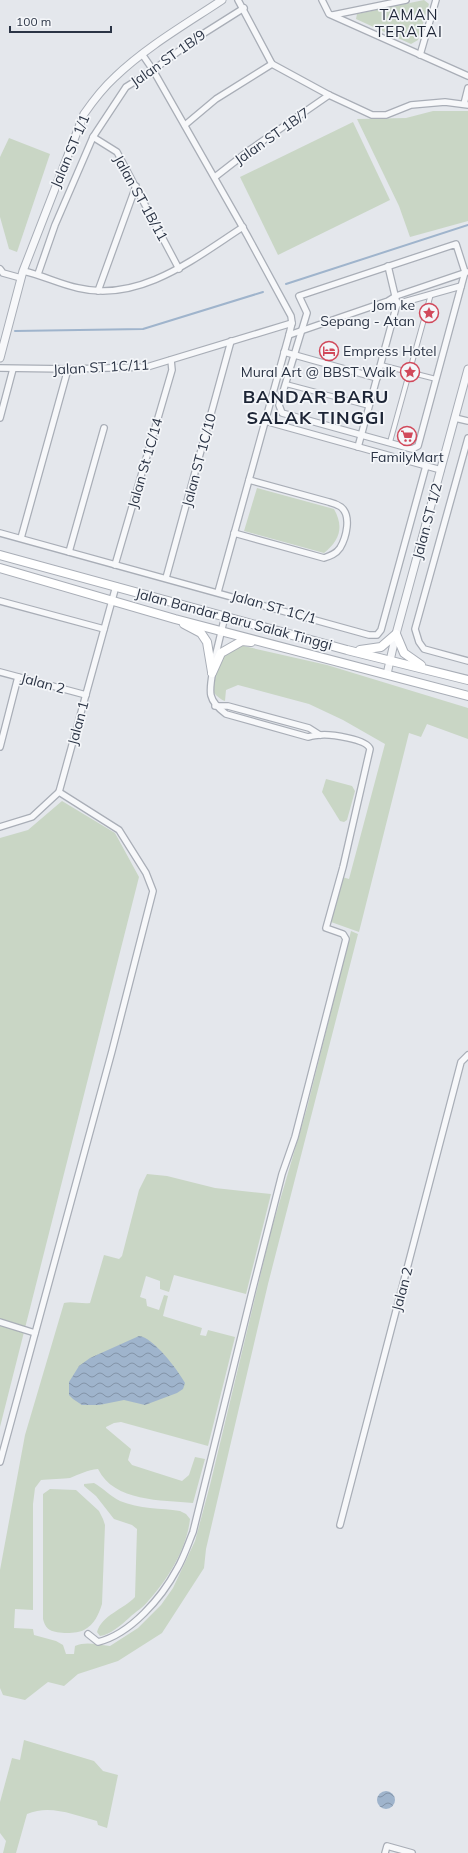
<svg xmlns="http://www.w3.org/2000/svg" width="468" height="1853" font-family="Mulish,sans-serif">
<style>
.green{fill:#c9d6c5}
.water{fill:url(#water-waves)}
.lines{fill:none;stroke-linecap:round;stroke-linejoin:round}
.stream{stroke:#9fb4cc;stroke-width:2}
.pedestrian-casing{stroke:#a9aeb7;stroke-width:6}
.minor-casing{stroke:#a9aeb7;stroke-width:8}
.tertiary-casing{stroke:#a9aeb7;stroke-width:9}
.secondary-casing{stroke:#a9aeb7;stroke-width:10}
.pedestrian{stroke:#f7f8fa;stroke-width:4}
.minor{stroke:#f7f8fa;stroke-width:5.5}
.tertiary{stroke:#f7f8fa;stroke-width:7}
.secondary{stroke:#fff;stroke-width:8}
.labels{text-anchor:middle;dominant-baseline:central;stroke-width:3.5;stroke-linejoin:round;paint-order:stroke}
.street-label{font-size:14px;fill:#2b3445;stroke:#f4f6f9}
.poi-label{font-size:14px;fill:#2b3445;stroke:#f4f6f9;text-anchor:end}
.neighbourhood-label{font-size:15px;letter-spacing:1px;fill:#1d2536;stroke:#f4f6f9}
.district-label{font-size:18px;font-weight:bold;letter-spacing:1px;fill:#1d2536;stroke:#f4f6f9}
</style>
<defs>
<pattern id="water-waves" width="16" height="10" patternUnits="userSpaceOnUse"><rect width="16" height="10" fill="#9fb4cc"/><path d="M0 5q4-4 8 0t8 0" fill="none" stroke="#8293a7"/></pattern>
</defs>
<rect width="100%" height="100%" fill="#e4e7ec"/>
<g class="green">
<path d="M424 0 429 4 418 40 411 44 356 19 357 14Z"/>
<path d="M433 111H468V221L410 237 399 206 357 119 406 118Z"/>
<path d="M353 122 390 200 278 255 240 177Z"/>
<path d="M9 138 50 154 17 252 9 249 0 217V157Z"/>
<path d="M257 488 334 509C344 527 340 540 324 553L244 531Z"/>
<path d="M239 645 327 665 468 708V739L427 724 421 737 409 733 359 932 331 922 342 877 349 879 385 744 343 720 309 704 238 685 226 690 225 701C221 700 217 696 214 693 211 689 219 661 223 656 226 652 234 648 239 645Z"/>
<path d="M326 779 352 786 355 791 347 820 344 822 340 821 322 792Z"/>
<path d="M62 801 115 833 139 877 0 1427V838L28 830Z"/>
<path d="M351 931 358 934 268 1284 206 1549 204 1568 162 1633 118 1661 78 1674 64 1686 48 1682 25 1700 3 1695 0 1688V1570L25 1435 64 1303C72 1301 81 1304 90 1303L104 1255 119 1259 122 1256 139 1190 147 1174 167 1176 215 1188 271 1194 246 1294 174 1275 169 1292 160 1289V1281L146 1276 140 1297 146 1299 147 1306 159 1310 164 1295 168 1296 163 1316 202 1328 200 1335 206 1336 208 1330 235 1337 208 1446 121 1422 114 1423 106 1427V1428L131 1449 128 1460 132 1465 182 1481 189 1475 195 1457 205 1459 193 1503C162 1500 114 1502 98 1469 87 1470 80 1474 70 1478 65 1479 48 1479 41 1480L35 1488 33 1504V1610L15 1609 14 1628 33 1629 34 1635 56 1641 63 1645 66 1654H74L75 1646C87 1641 97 1645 110 1646L138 1628 161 1605 173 1588 195 1541 210 1485 271 1231 307 1108Z"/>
<path d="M94 1483C103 1488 110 1496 120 1501 139 1509 161 1508 180 1511L186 1514 190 1519C187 1548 168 1579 149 1600 144 1607 135 1612 129 1618 121 1625 110 1635 100 1636L97 1632C102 1615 124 1609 135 1597L137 1529 132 1525 114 1519 96 1496 84 1486V1484Z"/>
<path d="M50 1489 76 1490 99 1511 103 1519 105 1525 102 1604C99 1614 94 1625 84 1630 77 1634 57 1634 50 1630 46 1628 44 1623 43 1619V1494Z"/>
<path d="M24 1740 94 1761 103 1771 118 1775 107 1828 98 1825 97 1821C74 1815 50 1804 27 1814L16 1853H3L6 1841 0 1833V1802L12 1758 20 1760Z"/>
</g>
<g class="water">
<path d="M139 1336C153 1337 178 1370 185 1383L183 1389 177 1393 145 1405 124 1400 99 1405H82L73 1399 69 1395V1382L79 1366 90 1358Z"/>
<circle cx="386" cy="1800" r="9"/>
</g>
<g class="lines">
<g class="stream">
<path d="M286 284 468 225"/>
<path d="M15 331 143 329 263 292"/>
</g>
<defs>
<g id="pedestrian">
<path d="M381 365 436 379"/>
<path d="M286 384 369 406"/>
<path d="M390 442 431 294"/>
</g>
<g id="minor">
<path d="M238 0 272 64 329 95 372 115H386L411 105 445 102 468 105"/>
<path d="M322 0 329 14 468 76"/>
<path d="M333 15 406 0"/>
<path d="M142 54 153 70 247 235 291 316 292 323 289 335 218 592"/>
<path d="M420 55 436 0"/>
<path d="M464 104 468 88"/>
<path d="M185 125 216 99 272 64"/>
<path d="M93 137 117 152 179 269"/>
<path d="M215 177 251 149 329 95"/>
<path d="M456 244 465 272 418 446 412 449 282 413 279 405 307 313 299 296Z"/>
<path d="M0 269 3 273 21 278"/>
<path d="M23 271C42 275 59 284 78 288 140 303 195 258 243 227"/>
<path d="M38 274 55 225 93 137 126 87 153 70 198 37 244 8"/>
<path d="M98 291 136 186"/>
<path d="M394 303 397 304 461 286"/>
<path d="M289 335 388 301 396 296 467 272"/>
<path d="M284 352 377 378"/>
<path d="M0 368 68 369 147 367 292 323"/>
<path d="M0 418 13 369"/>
<path d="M455 418 468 421"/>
<path d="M265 421 441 470"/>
<path d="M468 438 415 629 419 642 424 649 468 661"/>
<path d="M358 447 397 304 388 266"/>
<path d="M0 533 369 635H377L381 630 426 466"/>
<path d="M234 533 324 558C330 556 336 554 340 548 346 538 352 516 341 507 338 505 333 503 329 502L249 480"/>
<path d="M21 538 68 369"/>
<path d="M69 552 104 428"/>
<path d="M115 565 172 370 171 360"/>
<path d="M166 578 231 341"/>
<path d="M0 601 104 629"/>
<path d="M214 662 225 616"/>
<path d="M0 672 86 695"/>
<path d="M215 706H228L309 728 320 735"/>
<path d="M0 747 18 677"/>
<path d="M0 827 32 817 59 792 116 586"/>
<path d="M0 1322 35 1333"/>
<path d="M0 1462 112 1051 153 891 146 873 119 830 59 792"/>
<path d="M340 1525 461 1062 468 1055"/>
<path d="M88 1634 98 1642C131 1634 162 1597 177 1569 184 1557 188 1544 193 1532L253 1288 282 1174 295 1137 346 939 343 934 326 928 343 867 370 749C367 739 330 734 320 735 316 735 312 736 308 737L226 714C207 700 209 692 213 670"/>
<path d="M385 1853 387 1846 412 1853"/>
</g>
<g id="tertiary">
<path d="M0 358 23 271 84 114C93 101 103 88 115 77 146 47 186 24 222 0"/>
<path d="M387 674 396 634 468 369"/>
</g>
<g id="secondary">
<path d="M0 555 347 650 468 680"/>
<path d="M0 568 175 619 468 696"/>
<path d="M184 624 201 633 207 642 212 672"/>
<path d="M360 650 381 647 396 634 404 653 421 665"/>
<path d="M212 673 221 653 242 641 251 642"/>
</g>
</defs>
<use href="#pedestrian" class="pedestrian-casing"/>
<use href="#minor" class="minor-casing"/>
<use href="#tertiary" class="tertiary-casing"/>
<use href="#secondary" class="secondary-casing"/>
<use href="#pedestrian" class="pedestrian"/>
<use href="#minor" class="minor"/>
<use href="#tertiary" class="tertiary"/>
<use href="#secondary" class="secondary"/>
</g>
<defs>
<symbol id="sight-ring" viewBox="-11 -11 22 22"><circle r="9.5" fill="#f4f6f9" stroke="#d1495b" stroke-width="1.5"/><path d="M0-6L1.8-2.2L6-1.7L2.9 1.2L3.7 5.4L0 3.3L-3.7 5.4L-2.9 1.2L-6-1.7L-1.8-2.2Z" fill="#d1495b"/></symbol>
<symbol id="hotel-ring" viewBox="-11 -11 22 22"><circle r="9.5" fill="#f4f6f9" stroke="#d1495b" stroke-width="1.5"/><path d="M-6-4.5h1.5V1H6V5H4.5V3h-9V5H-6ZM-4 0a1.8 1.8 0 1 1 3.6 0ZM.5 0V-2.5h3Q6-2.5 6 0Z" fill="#d1495b"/></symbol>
<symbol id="supermarket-ring" viewBox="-11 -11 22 22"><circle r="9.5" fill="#f4f6f9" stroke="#d1495b" stroke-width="1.5"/><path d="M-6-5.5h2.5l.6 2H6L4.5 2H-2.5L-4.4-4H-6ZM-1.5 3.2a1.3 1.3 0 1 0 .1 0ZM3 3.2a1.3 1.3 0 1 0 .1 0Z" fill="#d1495b"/></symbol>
</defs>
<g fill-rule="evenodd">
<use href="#sight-ring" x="418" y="302" width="22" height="22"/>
<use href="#hotel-ring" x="318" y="340" width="22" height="22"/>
<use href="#sight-ring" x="399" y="361" width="22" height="22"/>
<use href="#supermarket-ring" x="396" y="425" width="22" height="22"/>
</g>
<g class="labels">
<g class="street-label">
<text transform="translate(168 58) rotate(-35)">Jalan ST 1B/9</text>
<text transform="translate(272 136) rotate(-35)">Jalan ST 1B/7</text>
<text transform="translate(70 151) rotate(-67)">Jalan ST 1/1</text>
<text transform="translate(141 198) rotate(61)">Jalan ST 1B/11</text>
<text transform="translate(101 367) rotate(-3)">Jalan ST 1C/11</text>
<text transform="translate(199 460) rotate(-75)">Jalan ST 1C/10</text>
<text transform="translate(145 463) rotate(-74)">Jalan St 1C/14</text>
<text transform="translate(427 521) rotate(-75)">Jalan ST 1/2</text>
<text transform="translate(274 607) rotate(16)">Jalan ST 1C/1</text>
<text transform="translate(234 619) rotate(15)">Jalan Bandar Baru Salak Tinggi</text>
<text transform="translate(43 683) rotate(15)">Jalan 2</text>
<text transform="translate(78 723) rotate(-75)">Jalan 1</text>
<text transform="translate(402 1289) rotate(-75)">Jalan 2</text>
</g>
<g class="poi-label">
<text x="415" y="305">Jom ke<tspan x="415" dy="16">Sepang - Atan</tspan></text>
<text x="343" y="351" text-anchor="start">Empress Hotel</text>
<text x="396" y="372">Mural Art @ BBST Walk</text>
<text x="407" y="457" text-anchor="middle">FamilyMart</text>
</g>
<g class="neighbourhood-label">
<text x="409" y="14">TAMAN<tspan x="409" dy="17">TERATAI</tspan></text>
</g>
<g class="district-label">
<text x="316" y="396">BANDAR BARU<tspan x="316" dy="21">SALAK TINGGI</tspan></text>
</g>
</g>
<path d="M10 26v6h101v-6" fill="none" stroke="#2b3445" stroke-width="2"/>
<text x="16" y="26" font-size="12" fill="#2b3445" stroke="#f4f6f9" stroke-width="3" paint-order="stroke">100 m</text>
</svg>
